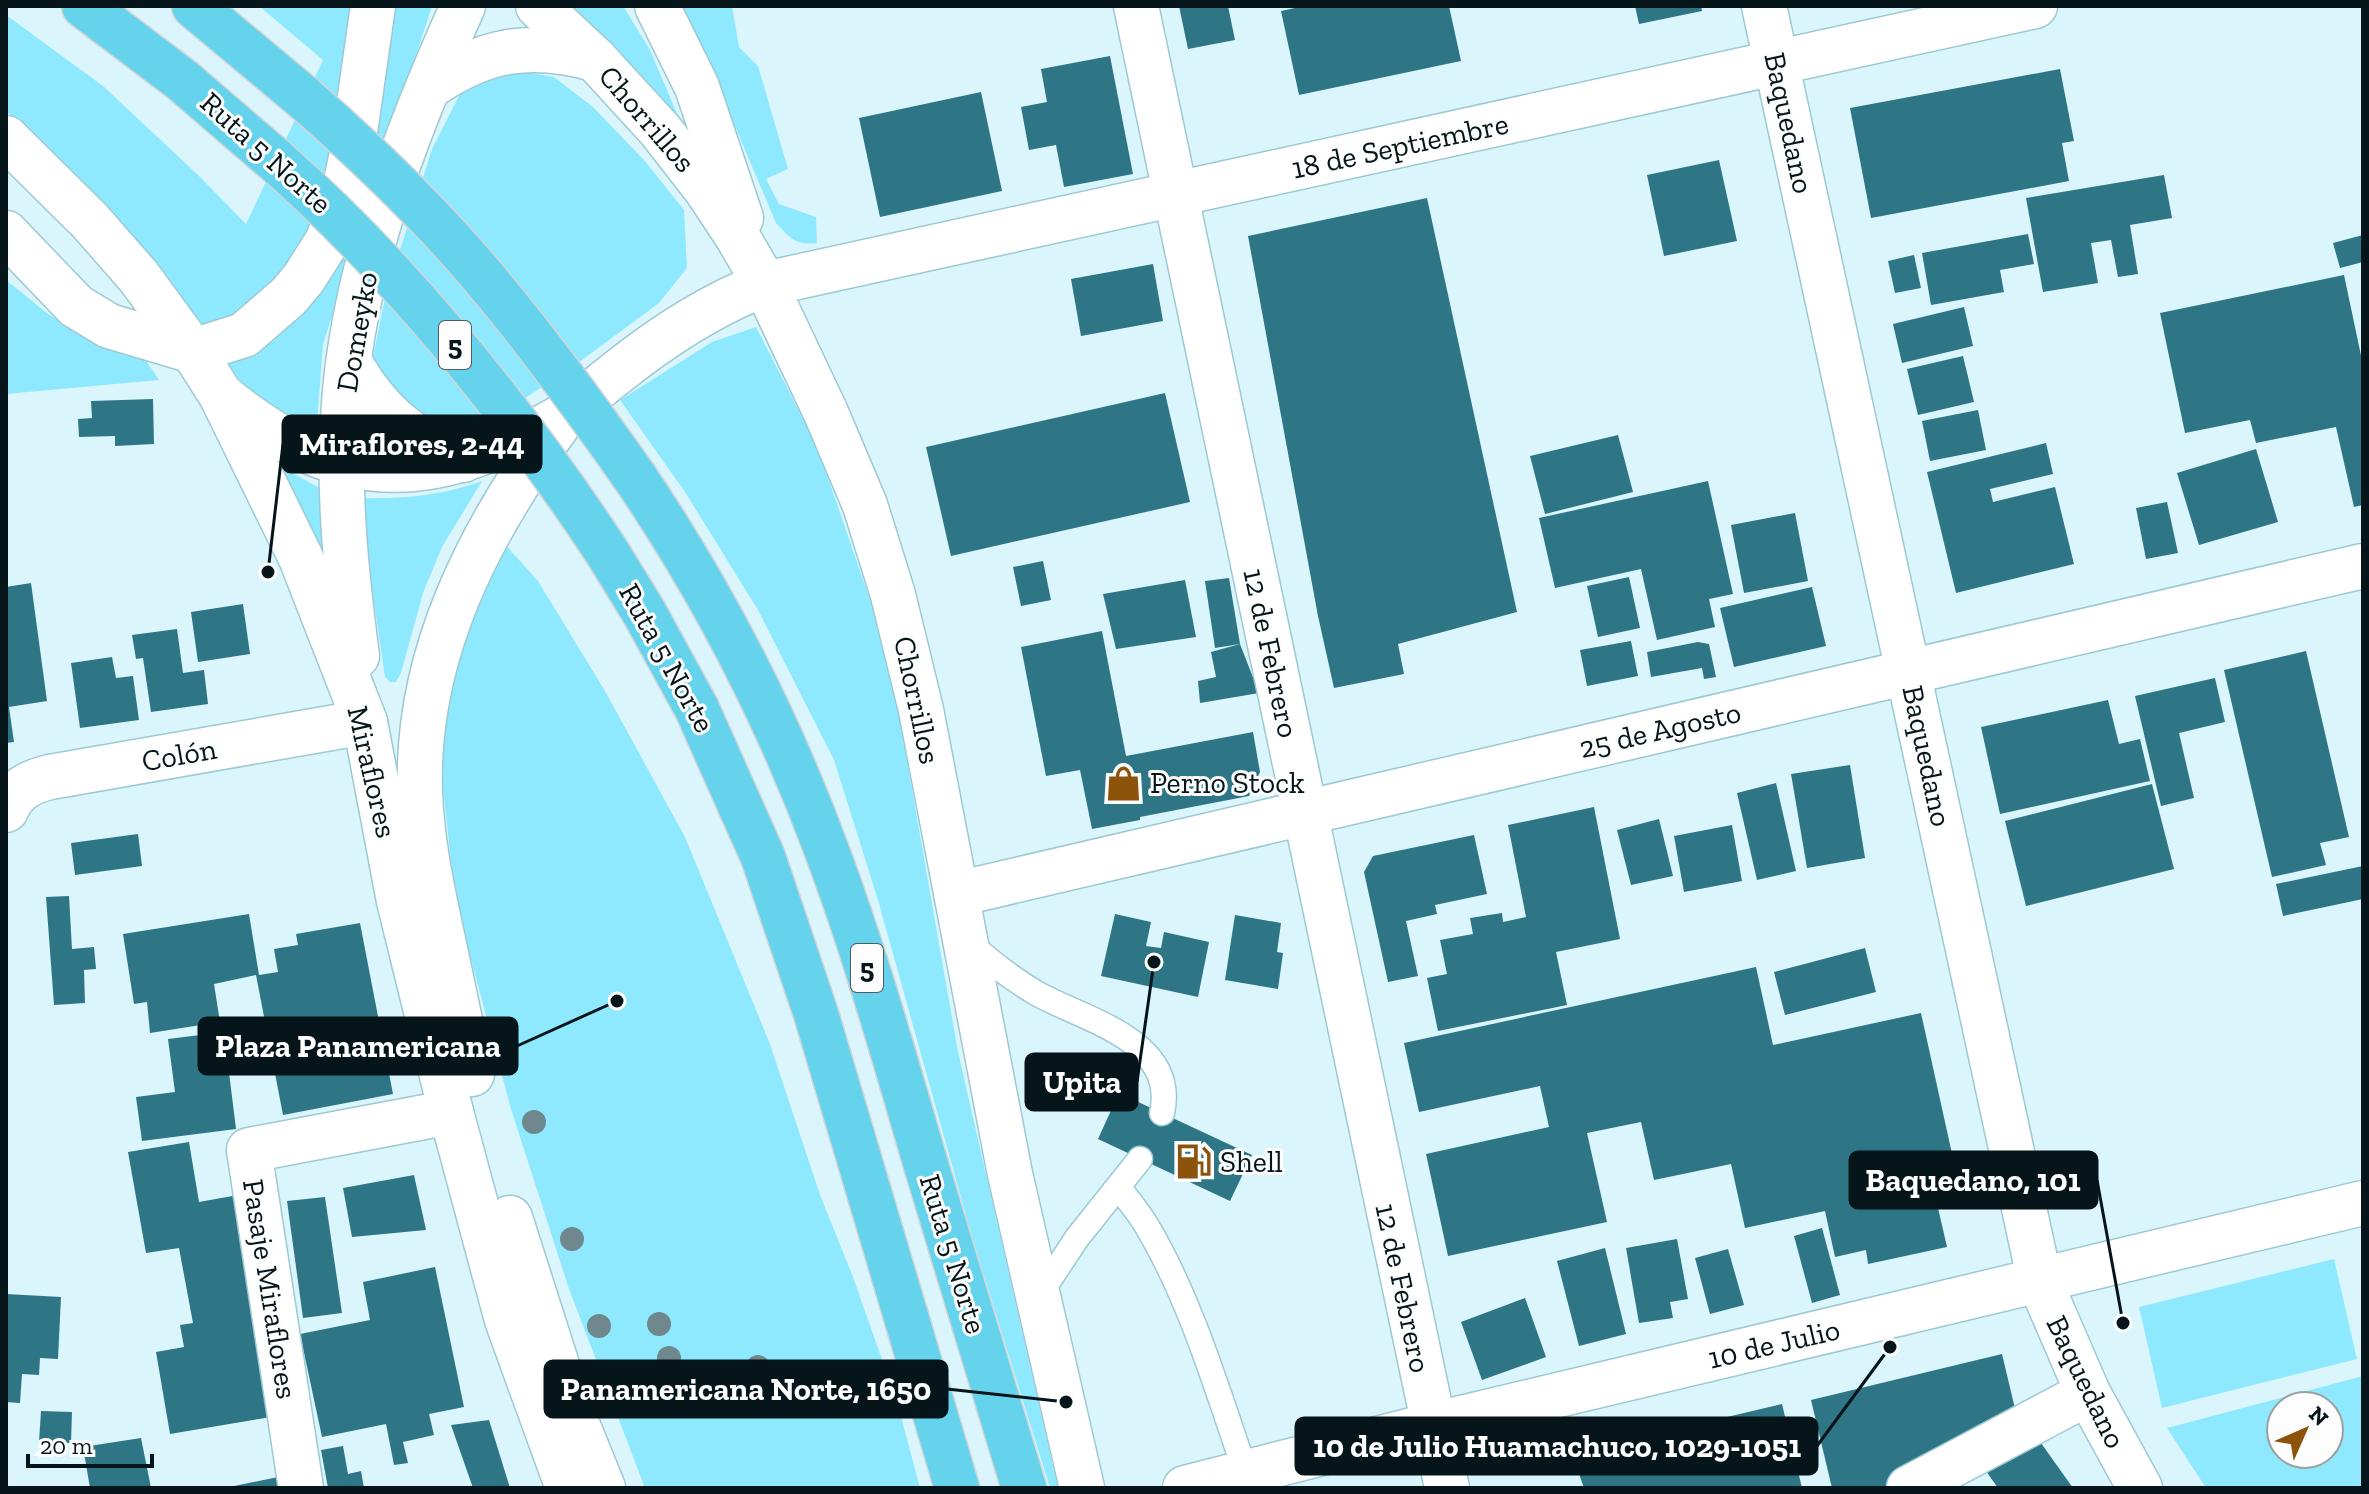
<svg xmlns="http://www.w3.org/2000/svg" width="2369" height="1494" font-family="'Zilla Slab',serif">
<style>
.green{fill:#8ee9ff;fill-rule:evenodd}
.building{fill:#2e7686}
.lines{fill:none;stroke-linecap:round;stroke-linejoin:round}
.lane-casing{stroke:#9dc9d4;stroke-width:27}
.street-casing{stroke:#9dc9d4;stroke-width:47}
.secondary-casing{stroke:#9dc9d4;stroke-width:47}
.highway-casing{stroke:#d2d5d6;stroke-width:47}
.lane{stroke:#fff;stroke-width:24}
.street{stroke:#fff;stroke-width:44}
.secondary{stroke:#fff;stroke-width:44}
.highway{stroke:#66d3ec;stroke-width:44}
.highway-bridge-casing{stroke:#d2d5d6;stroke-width:47;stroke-linecap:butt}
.highway-bridge{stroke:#66d3ec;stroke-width:44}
.tree{fill:#6f888d}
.labels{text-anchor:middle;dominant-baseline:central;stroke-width:6;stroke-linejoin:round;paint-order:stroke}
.shield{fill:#fdfdfd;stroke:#4f5b5d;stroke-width:2}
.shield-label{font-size:28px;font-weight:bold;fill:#051519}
.street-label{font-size:30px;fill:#051519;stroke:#fdfdfd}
.poi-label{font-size:30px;fill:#051519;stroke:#fdfdfd;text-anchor:start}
.leader{fill:none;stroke:#051519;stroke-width:3}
.callout-dot{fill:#051519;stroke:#fdfdfd;stroke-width:3}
.callout{fill:#051519;stroke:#051519;stroke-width:3}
.callout-label{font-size:32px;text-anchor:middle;font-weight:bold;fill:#fff}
</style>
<rect width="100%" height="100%" fill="#dbf5fc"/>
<g class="green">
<path d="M259 6H432L323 344 316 436 282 422 244 385 51 150 6 111V15L103 86 197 174 246 224 323 60Z"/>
<path d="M562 6H623L650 50 686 135Z"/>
<path d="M677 6H732L739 47 758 66 788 169 766 179 779 204 816 217 817 243C796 246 790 238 776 223L701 46Z"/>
<path d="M521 71 554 77 593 107 644 160 684 210 687 268 659 303 574 366 504 412 465 431 425 446 395 449 365 446 367 385 386 294 432 149 459 96 488 74Z"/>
<path d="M6 280 48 314 78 331 141 353 159 380 6 394Z"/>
<path d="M756 327 817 446 888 652 958 1052 1058 1488H1050L972 1237 878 900 834 760 758 610 685 492 620 400 712 342Z"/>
<path d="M278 465 323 490 329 578Z"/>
<path d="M482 481 442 547 423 593 401 673 396 682H390L385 677 359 498C403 499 441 496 482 481Z"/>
<path d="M502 541 538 581 605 691 685 837 770 1044 820 1195 853 1277 898 1405 920 1488H645L569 1289 511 1109 467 944 452 870 439 751 465 634Z"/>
<path d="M2334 1259 2357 1359 2162 1408 2139 1307Z"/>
<path d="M2363 1376V1488H2206L2167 1428ZM2281 1406H2329V1454H2281Z"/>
</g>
<g class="building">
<path d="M1179 6H1228L1235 40 1188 49Z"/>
<path d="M1304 6H1449L1461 61 1299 95 1281 11Z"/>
<path d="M1635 6H1701L1702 11 1639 24Z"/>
<path d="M1110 56 1133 174 1064 187 1056 145 1029 150 1021 107 1047 102 1041 69Z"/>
<path d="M2060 69 2074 141 2062 143 2069 181 1871 218 1850 108Z"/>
<path d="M981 92 1002 191 880 217 859 118Z"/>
<path d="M1719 160 1737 241 1664 256 1647 175Z"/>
<path d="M2164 175 2172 218 2130 225 2138 274 2118 277 2111 240 2091 243 2098 283 2043 292 2026 198Z"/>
<path d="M1427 198 1517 612 1398 644 1404 674 1334 688 1318 616 1248 236Z"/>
<path d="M2028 234 2034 264 2000 270 2004 292 1931 305 1922 253Z"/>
<path d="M2363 235V262L2340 268 2333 243Z"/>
<path d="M1914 255 1921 288 1895 293 1888 261Z"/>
<path d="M1153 264 1163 321 1081 336 1071 279Z"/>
<path d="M2344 275 2363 365V505L2354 507 2336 427 2256 443 2250 420 2185 433 2160 313Z"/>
<path d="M1964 307 1973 346 1902 363 1893 324Z"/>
<path d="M1963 356 1974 402 1918 415 1907 369Z"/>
<path d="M1165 393 1190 502 951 556 926 447Z"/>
<path d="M153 399 154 444 115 446V436L79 437 78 419 92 418 91 401Z"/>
<path d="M1978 410 1986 450 1930 461 1922 421Z"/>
<path d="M1618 435 1633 492 1545 514 1530 456Z"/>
<path d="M2046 443 2053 474 1990 489 1993 502 2055 487 2074 564 1956 593 1927 472Z"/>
<path d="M2256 449 2278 522 2199 545 2177 473Z"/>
<path d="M1708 481 1733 594 1709 599 1715 627 1657 640 1641 569 1555 588 1539 518Z"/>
<path d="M2167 502 2178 553 2146 559 2136 508Z"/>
<path d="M1795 513 1808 581 1744 593 1731 525Z"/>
<path d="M1043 561 1051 600 1021 606 1013 567Z"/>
<path d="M1629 577 1640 628 1598 637 1587 586Z"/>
<path d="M1229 578 1240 644 1215 648 1205 581Z"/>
<path d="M1185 580 1196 637 1116 649 1103 594Z"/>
<path d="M31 583 47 701 9 707 14 742 6 743V587Z"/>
<path d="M1812 587 1826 646 1734 667 1720 608Z"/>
<path d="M243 604 250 654 198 662 191 612Z"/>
<path d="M177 629 183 673 204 670 208 704 151 712 143 658 136 659 132 635Z"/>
<path d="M1102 631 1126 756 1253 732 1260 772 1249 796 1140 817V820L1092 829 1080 770 1046 776 1021 647Z"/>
<path d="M1631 641 1638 676 1587 686 1580 650Z"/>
<path d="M1698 642 1709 644 1716 677 1704 679 1702 668 1651 677 1647 652Z"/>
<path d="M1240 644 1259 693 1200 703 1198 681 1216 677 1211 652Z"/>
<path d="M2306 651 2349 837 2320 843 2326 865 2272 877 2224 670Z"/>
<path d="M112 657 116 678 133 676 139 720 80 728 71 663Z"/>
<path d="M2215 678 2225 722 2179 733 2194 798 2161 806 2135 696Z"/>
<path d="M2108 700 2119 744 2140 739 2150 781 2000 814 1981 727Z"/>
<path d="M1850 765 1865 858 1807 868 1791 774Z"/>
<path d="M1776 783 1796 871 1757 880 1737 793Z"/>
<path d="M2152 784 2174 869 2026 906 2005 821Z"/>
<path d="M1594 807 1620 939 1556 952 1567 1005 1438 1031 1427 978 1447 974 1440 940 1473 934 1470 918 1502 913 1503 922 1526 917 1508 825Z"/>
<path d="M1659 819 1673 876 1631 885 1617 830Z"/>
<path d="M1732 825 1742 881 1684 892 1674 836Z"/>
<path d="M138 834 142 866 75 875 71 843Z"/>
<path d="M1474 835 1487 894 1435 905 1437 914 1406 921 1418 976 1388 982 1364 872 1373 856Z"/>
<path d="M2363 866V899L2283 916 2276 884Z"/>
<path d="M69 896 72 949 94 947 96 969 84 970 85 1003 54 1005 46 897Z"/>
<path d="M249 914 259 975 278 972 274 949 298 945 296 934 360 923 393 1094 283 1115 256 975 214 984 220 1022 150 1033 147 1002 134 1004 123 934Z"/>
<path d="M1115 914 1151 922 1146 946 1161 948 1164 932 1209 942 1198 997 1101 976Z"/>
<path d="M1235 915 1281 923 1277 952 1283 953 1278 989 1225 980Z"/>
<path d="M1865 948 1876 992 1785 1015 1774 972Z"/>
<path d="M1756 967 1773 1045 1921 1013 1958 1181 1933 1186 1947 1247 1868 1264 1866 1250 1835 1257 1825 1211 1745 1228 1731 1164 1654 1180 1641 1122 1587 1133 1607 1222 1448 1256 1426 1154 1549 1127 1540 1086 1419 1112 1404 1043Z"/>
<path d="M224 1032 236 1129 142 1141 136 1097 175 1092 168 1039Z"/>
<path d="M1119 1093 1252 1155 1230 1201 1098 1139Z"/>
<path d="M189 1142 199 1202 238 1195 277 1416 170 1434 156 1352 184 1347 180 1325 193 1323 179 1248 146 1253 128 1152Z"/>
<path d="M414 1175 426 1230 352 1237 343 1188Z"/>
<path d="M325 1197 342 1313 303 1318 287 1201Z"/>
<path d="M1822 1228 1840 1295 1812 1303 1794 1236Z"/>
<path d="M1677 1239 1688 1299 1670 1302 1673 1318 1639 1323 1626 1248Z"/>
<path d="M1605 1248 1626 1334 1579 1346 1557 1261Z"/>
<path d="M1728 1249 1744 1305 1710 1314 1695 1258Z"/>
<path d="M435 1267 464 1407 429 1414 434 1435 403 1442 408 1463 394 1465 386 1424 322 1437 300 1334 370 1320 363 1282Z"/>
<path d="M6 1294 61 1297 58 1359 40 1358 39 1375 22 1374 20 1403 6 1402Z"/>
<path d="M1525 1298 1546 1357 1482 1380 1461 1322Z"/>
<path d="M2002 1354 2017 1417 1884 1488H1832L1811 1400Z"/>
<path d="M1782 1404 1802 1488H1584L1576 1465 1633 1450 1631 1441 1665 1433 1669 1454 1692 1448 1690 1439 1730 1429 1727 1417Z"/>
<path d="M41 1411 72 1412 71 1443 39 1442Z"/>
<path d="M489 1420 510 1488H473L451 1425Z"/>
<path d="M2036 1436 2073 1488H1998L1986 1471Z"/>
<path d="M141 1438 151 1488H90L83 1447Z"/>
<path d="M343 1446 348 1474 361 1471 364 1488H328L321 1450Z"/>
<path d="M283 1476 285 1488H230L229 1487Z"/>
</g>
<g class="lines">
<defs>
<g id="lane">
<path d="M967 941C989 961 1011 978 1036 993 1084 1020 1178 1040 1162 1113"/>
<path d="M1119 1188C1129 1201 1140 1214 1148 1228 1192 1303 1217 1390 1246 1473"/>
<path d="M1038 1297 1077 1238 1140 1159"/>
</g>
<g id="street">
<path d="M1136 6 1447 1488"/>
<path d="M1764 6 2040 1282 2088 1393 2140 1488"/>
<path d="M6 233 76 306 109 326 193 351 244 335 289 296 304 278 328 240 344 191 352 153 373 6"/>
<path d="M6 810C14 790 29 782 50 777L365 722"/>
<path d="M957 894 2363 566"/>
<path d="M301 1488 249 1150 451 1112"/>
<path d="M1185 1488 1432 1425 2363 1203"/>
<path d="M1909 1488 2088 1393"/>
</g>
<g id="secondary">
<path d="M538 6 595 59 660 130 706 189 737 236 765 284 826 413 865 505 893 595 921 710 1010 1174 1082 1488"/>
<path d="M657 6 697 87 741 218"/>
<path d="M428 88C483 49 530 41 595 59"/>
<path d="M6 138 90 221 139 277 193 351 221 395 301 558 365 722 399 901 451 1112 507 1320 568 1488"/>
<path d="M349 361C377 411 409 439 463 460"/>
<path d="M221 395C310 469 392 493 501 445 523 436 547 427 567 413 583 402 598 387 614 375 660 338 710 305 765 284L2035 6"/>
<path d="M357 656C347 579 338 498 343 419 350 277 405 134 463 6"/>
<path d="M472 1074C462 1033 454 991 445 949 434 898 422 846 420 793 415 656 479 532 558 425"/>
<path d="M510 1218 571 1409 603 1488"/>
</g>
<g id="highway">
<path d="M84 6 182 80 275 160"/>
<path d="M194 6 304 98"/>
<path d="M636 479C715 596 779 721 828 854 866 956 895 1060 926 1165 958 1273 992 1380 1024 1488"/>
<path d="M607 552 645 614 697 709 763 857 816 1014 957 1488"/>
</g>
</defs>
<use href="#lane" class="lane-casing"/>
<use href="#street" class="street-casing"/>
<use href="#secondary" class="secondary-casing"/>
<use href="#highway" class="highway-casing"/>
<use href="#lane" class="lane"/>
<use href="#street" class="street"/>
<use href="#secondary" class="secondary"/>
<use href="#highway" class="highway"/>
<defs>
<g id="highway-bridge">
<path d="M304 98C370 156 433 216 489 284 541 346 589 412 636 479"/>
<path d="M275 160C405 275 512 408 607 552"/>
</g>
</defs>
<use href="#highway-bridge" class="highway-bridge-casing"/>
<use href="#highway-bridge" class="highway-bridge"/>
</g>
<g class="tree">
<circle cx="534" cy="1122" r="12"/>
<circle cx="572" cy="1239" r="12"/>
<circle cx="659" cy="1324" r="12"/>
<circle cx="599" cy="1326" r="12"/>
<circle cx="669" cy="1358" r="12"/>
<circle cx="758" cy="1367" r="12"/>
</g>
<defs>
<symbol id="shop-bare" viewBox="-9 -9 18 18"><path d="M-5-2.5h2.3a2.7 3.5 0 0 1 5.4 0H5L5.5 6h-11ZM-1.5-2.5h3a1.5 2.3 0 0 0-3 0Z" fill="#8c530b" stroke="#fdfdfd" stroke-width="2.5" paint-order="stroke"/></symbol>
<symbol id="fuel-bare" viewBox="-9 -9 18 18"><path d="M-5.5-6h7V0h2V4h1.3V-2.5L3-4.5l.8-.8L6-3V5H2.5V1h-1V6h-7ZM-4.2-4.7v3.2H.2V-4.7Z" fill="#8c530b" stroke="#fdfdfd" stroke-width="2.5" paint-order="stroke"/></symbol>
</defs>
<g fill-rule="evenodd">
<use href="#shop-bare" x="1098" y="758" width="51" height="51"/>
<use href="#fuel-bare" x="1168" y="1136" width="51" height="51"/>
</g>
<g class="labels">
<g class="shield">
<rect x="439" y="321" width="32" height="48" rx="6"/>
<rect x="851" y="944" width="32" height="48" rx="6"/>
</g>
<g class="shield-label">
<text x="455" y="345">5</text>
<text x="867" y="968">5</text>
</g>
<g class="street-label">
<text transform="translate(647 119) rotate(49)">Chorrillos</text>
<text transform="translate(1789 123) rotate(78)">Baquedano</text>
<text transform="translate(1400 146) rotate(-12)">18 de Septiembre</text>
<text transform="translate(266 153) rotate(42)">Ruta 5 Norte</text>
<text transform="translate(357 332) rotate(-80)">Domeyko</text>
<text transform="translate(1271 653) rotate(78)">12 de Febrero</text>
<text transform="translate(667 658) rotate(61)">Ruta 5 Norte</text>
<text transform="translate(917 700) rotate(78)">Chorrillos</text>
<text transform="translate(1660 730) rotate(-13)">25 de Agosto</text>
<text transform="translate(179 755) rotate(-10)">Colón</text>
<text transform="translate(1927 756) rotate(78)">Baquedano</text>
<text transform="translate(372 772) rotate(77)">Miraflores</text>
<text transform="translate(953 1254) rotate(73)">Ruta 5 Norte</text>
<text transform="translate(1403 1288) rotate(78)">12 de Febrero</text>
<text transform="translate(270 1289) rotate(81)">Pasaje Miraflores</text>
<text transform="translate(1774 1344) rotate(-13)">10 de Julio</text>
<text transform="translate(2086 1382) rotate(64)">Baquedano</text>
</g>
<g class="poi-label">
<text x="1150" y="783">Perno Stock</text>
<text x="1220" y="1162">Shell</text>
</g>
</g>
<path class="leader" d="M268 572L283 444M617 1001L517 1046M1154 962L1137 1082M2123 1323L2097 1180M1066 1402L947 1389M1890 1347L1817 1446"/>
<g class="callout-dot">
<circle cx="268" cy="572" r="8"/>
<circle cx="617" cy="1001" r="8"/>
<circle cx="1154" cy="962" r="8"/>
<circle cx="2123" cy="1323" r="8"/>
<circle cx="1066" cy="1402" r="8"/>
<circle cx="1890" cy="1347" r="8"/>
</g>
<g class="callout">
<rect x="283" y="416" width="258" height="56" rx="8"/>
<rect x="199" y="1018" width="318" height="56" rx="8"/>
<rect x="1026" y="1054" width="111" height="56" rx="8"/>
<rect x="1850" y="1152" width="247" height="56" rx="8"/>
<rect x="545" y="1361" width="402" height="56" rx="8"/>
<rect x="1296" y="1418" width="521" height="56" rx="8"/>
</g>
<g class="callout-label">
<text x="412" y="455">Miraflores, 2-44</text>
<text x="358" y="1057">Plaza Panamericana</text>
<text x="1082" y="1093">Upita</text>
<text x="1973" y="1191">Baquedano, 101</text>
<text x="746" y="1400">Panamericana Norte, 1650</text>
<text x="1557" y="1457">10 de Julio Huamachuco, 1029-1051</text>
</g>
<rect width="2369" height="1494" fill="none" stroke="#051519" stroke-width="16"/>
<g transform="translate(2305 1430) rotate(45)"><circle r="38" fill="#fdfdfd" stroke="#9aa0a2" stroke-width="2"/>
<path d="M0-6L14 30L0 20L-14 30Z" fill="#8c530b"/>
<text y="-12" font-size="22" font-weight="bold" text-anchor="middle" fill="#051519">N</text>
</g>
<path d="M28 1454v12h124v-12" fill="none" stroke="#051519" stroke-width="4"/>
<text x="40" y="1454" font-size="24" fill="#051519" stroke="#fdfdfd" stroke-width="6" paint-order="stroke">20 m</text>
</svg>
